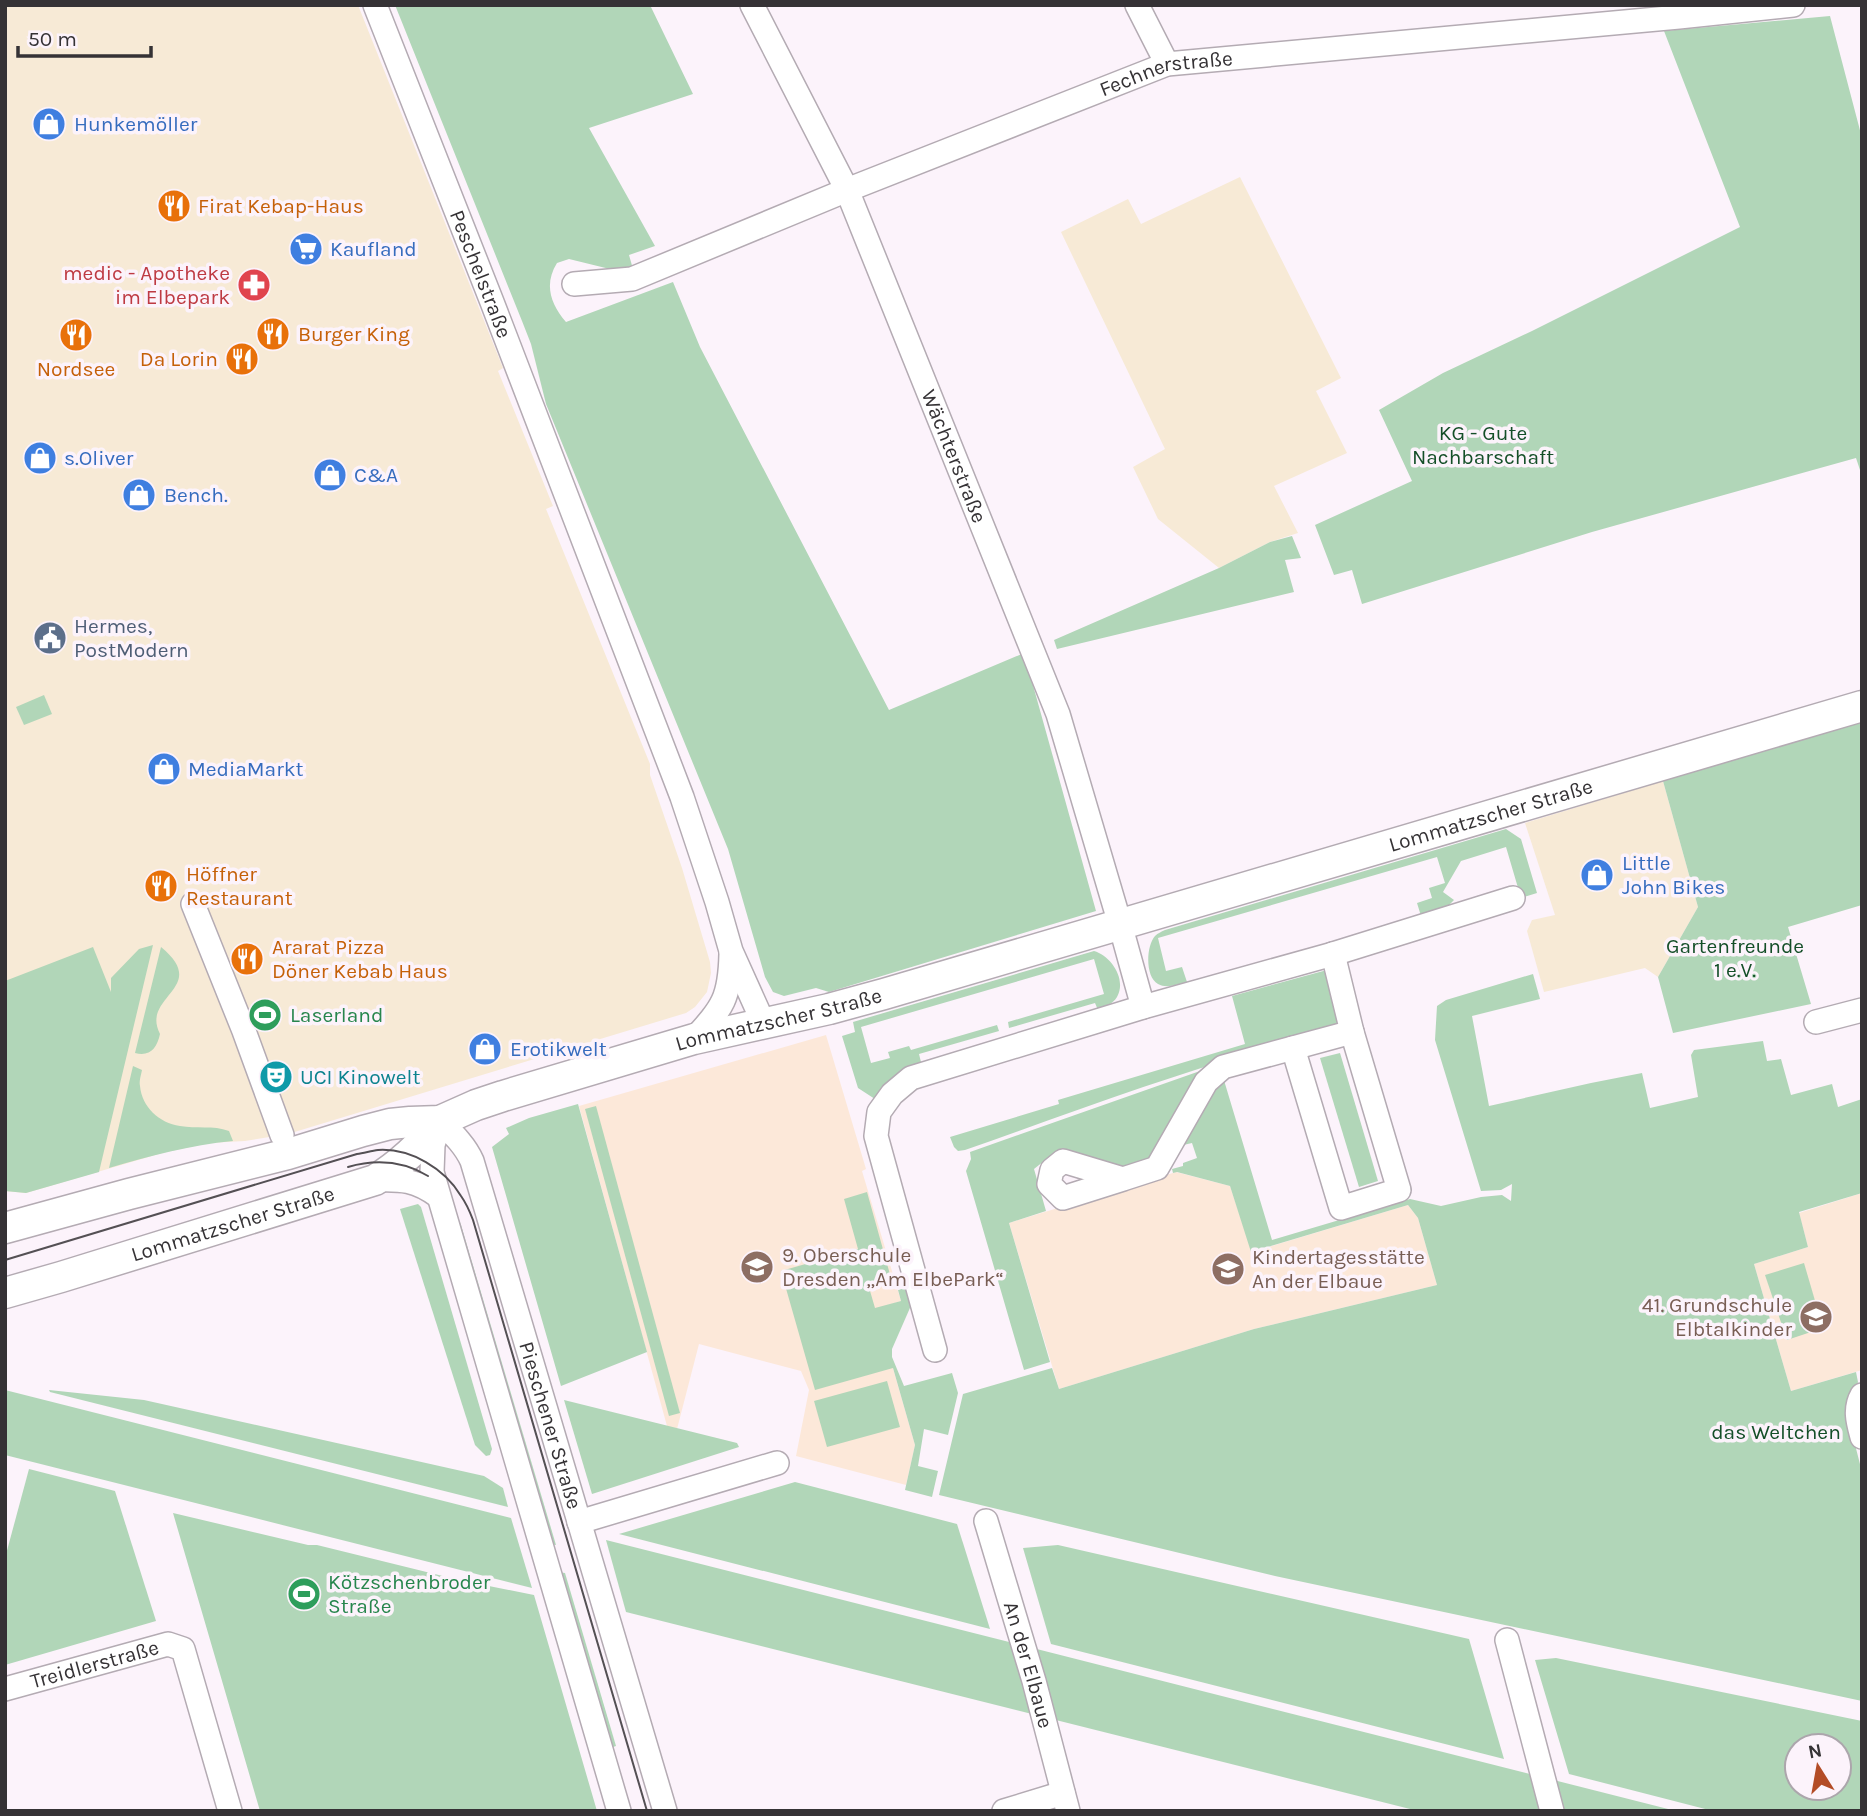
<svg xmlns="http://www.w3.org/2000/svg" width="1867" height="1816" font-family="Karla,sans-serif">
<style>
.commercial{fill:#f7ead6}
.education{fill:#fce8d9}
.green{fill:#b1d6b8;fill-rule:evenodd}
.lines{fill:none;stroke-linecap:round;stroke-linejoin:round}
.minor-casing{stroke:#b4abb3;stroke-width:26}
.major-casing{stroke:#b4abb3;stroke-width:33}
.minor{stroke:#fff;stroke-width:23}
.major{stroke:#fff;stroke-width:30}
.tram{stroke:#545054;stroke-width:2}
.labels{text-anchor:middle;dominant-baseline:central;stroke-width:7;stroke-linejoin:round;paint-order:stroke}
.street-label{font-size:21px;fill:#353235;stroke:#fcf3fb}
.shop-label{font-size:21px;fill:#366cbe;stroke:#fcf3fb;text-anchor:start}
.food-label{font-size:21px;fill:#c56008;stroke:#fcf3fb;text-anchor:start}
.health-label{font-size:21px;fill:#be3a42;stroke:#fcf3fb;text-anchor:end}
.park-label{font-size:21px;fill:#144f28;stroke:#fcf3fb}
.service-label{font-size:21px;fill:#4e5e75;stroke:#fcf3fb;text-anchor:start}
.leisure-label{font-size:21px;fill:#27864d;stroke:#fcf3fb;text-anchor:start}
.culture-label{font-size:21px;fill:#0d838f;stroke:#fcf3fb;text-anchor:start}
.education-label{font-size:21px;fill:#785e54;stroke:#fcf3fb;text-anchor:start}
</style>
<rect width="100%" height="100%" fill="#fcf3fb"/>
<g class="commercial">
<path d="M5 5H358L503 368 498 371 553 506 546 509 650 764V775L682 868 710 962 711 973 707 992 695 1007 686 1013 288 1134 245 1141 208 1143 162 1153 26 1193 5 1191Z"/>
<path d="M1240 177 1341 378 1316 391 1347 453 1274 486 1298 533 1270 542 1219 568 1158 519 1133 467 1165 449 1061 232 1128 199 1141 224Z"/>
<path d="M1663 781 1698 907 1658 977 1645 968 1544 992 1527 931 1532 920 1555 915 1525 823Z"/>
</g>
<g class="education">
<path d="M826 1035 866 1169 862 1171 901 1301 876 1309 915 1445 906 1485 796 1456 809 1390 801 1371 699 1344 677 1429 667 1426 579 1106Z"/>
<path d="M1176 1172 1230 1186 1252 1252 1408 1205 1418 1218 1437 1285 1254 1329 1059 1389 1009 1223Z"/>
<path d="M1862 1193V1370L1791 1391 1754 1264 1808 1247 1799 1213Z"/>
</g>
<g class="green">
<path d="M395 5H650L693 94 589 128 655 246 629 255 633 269 622 272 569 259 557 263C544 284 550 303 566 322L673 282 700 347 889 710 1024 653 1096 911 829 992 816 988 784 996 773 992 765 977 728 849 546 404 531 344 522 321Z"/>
<path d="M1830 16 1862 138V476L1856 458 1592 532 1362 604 1352 570 1334 575 1315 525 1412 481 1379 410 1443 373 1532 331 1740 227 1664 31Z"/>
<path d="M1292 536 1301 558 1285 560 1294 592 1057 649 1054 640 1219 568 1270 542Z"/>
<path d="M44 695 52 714 24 725 16 707Z"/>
<path d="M1862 721V905L1788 927 1811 1004 1673 1033 1658 977 1698 907 1663 781Z"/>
<path d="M1506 829 1521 839 1537 893 1521 898 1506 847 1461 861 1443 892 1454 900 1442 912 1421 916 1417 903 1432 898 1429 888 1445 883 1437 857 1158 938 1166 971 1182 967 1187 982C1178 984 1167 989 1158 984 1145 977 1146 946 1155 936 1158 933 1161 932 1165 930Z"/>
<path d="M153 945 99 1172 26 1193 5 1191V981L93 947 111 992V978L139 949Z"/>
<path d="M161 947C211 988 140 996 160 1034 157 1048 150 1057 135 1053Z"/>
<path d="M1094 951C1111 956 1127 979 1117 997 1113 1004 1104 1007 1098 1010L1095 1003 1009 1028 1008 1022 1104 994 1094 959 861 1027 871 1063 890 1058 888 1052 909 1046 911 1050 997 1025 999 1031 919 1054 922 1066 878 1101 858 1088 842 1036 855 1032 853 1022Z"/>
<path d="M1327 970 1343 1021 1337 1030C1210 1060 1088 1107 965 1150L958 1151 954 1147 950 1137 1059 1104 1058 1100 1245 1044 1232 996Z"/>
<path d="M1533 974 1540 999 1472 1016 1489 1106 1591 1083 1642 1073 1650 1108 1698 1097 1691 1055 1694 1050 1763 1041 1767 1061 1781 1059 1791 1095 1832 1084 1838 1107 1862 1099V1193L1799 1212 1808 1247 1754 1264 1791 1391 1856 1372 1858 1382 1848 1417 1862 1472V1701L1275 1576 939 1495 963 1394 1052 1368 1059 1389 1254 1329 1437 1285 1418 1218 1408 1205 1251 1252 1230 1186 1177 1172 1173 1173 1172 1169 1183 1166V1163L1197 1158 1192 1143 1179 1146 1178 1141 1223 1077 1272 1240 1410 1199 1441 1206 1481 1197 1502 1195 1511 1201 1512 1184 1501 1190 1481 1191 1435 1040 1437 1006 1446 1000Z"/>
<path d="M1340 1053 1378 1181 1359 1187 1320 1058Z"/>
<path d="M133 1066 142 1070C141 1075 139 1081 140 1086 142 1107 159 1123 180 1126 196 1129 213 1125 229 1131L233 1141C190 1145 150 1156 109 1168Z"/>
<path d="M1218 1067 1148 1162 1116 1172 1054 1153 1034 1169 1046 1211 1009 1223 1050 1362 1024 1370 966 1171 971 1159 970 1152 1200 1071Z"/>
<path d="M578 1104 647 1352 561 1386 492 1147 509 1134 506 1128 529 1118Z"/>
<path d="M596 1106 680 1413 669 1416 585 1109Z"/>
<path d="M867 1192 891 1278 868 1284 875 1308 901 1301 898 1290 909 1287 913 1301 892 1349V1357L904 1386 952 1373 958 1393 948 1435 924 1429 918 1466 938 1471 932 1497 905 1490 915 1445 893 1368 815 1390 781 1271 858 1249 844 1199Z"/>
<path d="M448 1200 458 1217 461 1225 556 1545 549 1544Z"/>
<path d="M418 1204 421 1207 492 1449 490 1455 486 1456 475 1445 400 1209Z"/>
<path d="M1804 1263 1823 1328 1787 1340 1765 1275Z"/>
<path d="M887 1381 900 1427 827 1447 814 1401Z"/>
<path d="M5 1390 511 1518 532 1588 5 1455Z"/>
<path d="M49 1390 144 1400 484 1476 503 1488 508 1507 50 1392Z"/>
<path d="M564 1400 737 1443 739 1447 592 1494Z"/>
<path d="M29 1469 115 1491 156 1621 5 1665V1558Z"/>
<path d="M795 1482 957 1524 990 1629 619 1534Z"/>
<path d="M173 1513 308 1545H317L459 1580 534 1595 597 1811H260Z"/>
<path d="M606 1540 1676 1811H1418L626 1612Z"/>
<path d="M1058 1545 1469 1639 1504 1759 1051 1644 1023 1548Z"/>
<path d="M558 1572 565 1573 616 1746 610 1748Z"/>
<path d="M1556 1658 1862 1721V1811H1713L1569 1774 1535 1660ZM1839 1746V1788H1797V1746Z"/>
</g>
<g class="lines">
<defs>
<g id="minor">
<path id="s1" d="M375 5 492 302 682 797 717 902 731 951 763 1022"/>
<path id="s2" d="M752 5 847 190 1058 714 1120 924 1143 1007"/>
<path d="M1137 5 1167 64"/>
<path id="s3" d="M574 284 632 279 847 190 1167 64 1679 17 1793 5"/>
<path d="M193 904 244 1031 282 1135"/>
<path d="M1816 1022 1862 1010"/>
<path d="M694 1039C723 1007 730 998 731 954"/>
<path d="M1293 1048 1341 1208 1399 1190 1352 1032"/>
<path d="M1123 1179 1063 1198 1049 1184 1052 1170 1063 1161 1123 1179 1157 1168 1206 1082 1223 1067 1352 1032 1333 954"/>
<path d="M375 1180C402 1179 416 1180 438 1196"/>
<path d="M935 1350 876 1136 879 1112 892 1094 911 1078 1143 1007 1333 954 1513 898"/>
<path d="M1862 1395C1854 1409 1858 1422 1862 1437"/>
<path id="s4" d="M986 1521 1034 1681 1068 1811"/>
<path d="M579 1522 777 1463"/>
<path d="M1507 1640 1552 1811"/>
<path id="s5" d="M5 1689 168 1644 183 1649 230 1811"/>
<path id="s6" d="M619 1811 432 1172 433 1145 440 1121C452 1133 465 1145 472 1161L665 1811"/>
<path d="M1004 1811 1063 1793"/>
</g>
<g id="major">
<path id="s7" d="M5 1228 129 1194 288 1154 363 1131 390 1124 410 1122 440 1121 476 1105 503 1096 694 1039 829 1009 884 994 1862 706"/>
<path id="s8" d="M5 1293 61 1277 375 1180C401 1164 421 1145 440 1121"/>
</g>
</defs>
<use href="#minor" class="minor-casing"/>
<use href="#major" class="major-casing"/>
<use href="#minor" class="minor"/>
<use href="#major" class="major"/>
<g class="tram">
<path d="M348 1167C376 1159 403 1161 428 1176"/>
<path d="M5 1260 357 1154C364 1153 371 1151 378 1150 411 1148 445 1169 461 1196 466 1203 470 1212 473 1220L647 1811"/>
</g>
</g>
<defs>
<symbol id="shop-disc" viewBox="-11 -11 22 22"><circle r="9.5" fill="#3f7fe0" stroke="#fcf3fb"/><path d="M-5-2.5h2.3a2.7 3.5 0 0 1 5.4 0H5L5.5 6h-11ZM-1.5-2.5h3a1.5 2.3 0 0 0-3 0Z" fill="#fff"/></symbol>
<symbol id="restaurant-disc" viewBox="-11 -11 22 22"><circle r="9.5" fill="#e8710a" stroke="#fcf3fb"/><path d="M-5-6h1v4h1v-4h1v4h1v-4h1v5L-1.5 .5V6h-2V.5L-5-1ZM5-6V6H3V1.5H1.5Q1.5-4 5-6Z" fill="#fff"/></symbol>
<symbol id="supermarket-disc" viewBox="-11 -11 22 22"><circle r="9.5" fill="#3f7fe0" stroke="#fcf3fb"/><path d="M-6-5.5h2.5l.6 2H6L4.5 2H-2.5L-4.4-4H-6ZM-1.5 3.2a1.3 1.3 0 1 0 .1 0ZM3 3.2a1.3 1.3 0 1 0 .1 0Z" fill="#fff"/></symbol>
<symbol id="pharmacy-disc" viewBox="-11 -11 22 22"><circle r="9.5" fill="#e0444e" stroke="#fcf3fb"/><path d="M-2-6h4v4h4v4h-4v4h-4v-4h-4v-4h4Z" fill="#fff"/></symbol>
<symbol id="civic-disc" viewBox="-11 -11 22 22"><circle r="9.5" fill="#5c6f8a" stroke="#fcf3fb"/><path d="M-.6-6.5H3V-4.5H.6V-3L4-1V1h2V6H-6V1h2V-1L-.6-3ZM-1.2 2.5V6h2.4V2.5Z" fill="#fff"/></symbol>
<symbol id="stadium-disc" viewBox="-11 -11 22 22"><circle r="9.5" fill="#2e9e5b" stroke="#fcf3fb"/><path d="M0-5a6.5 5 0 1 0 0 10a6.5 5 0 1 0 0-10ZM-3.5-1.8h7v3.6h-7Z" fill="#fff"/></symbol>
<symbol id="theatre-disc" viewBox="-11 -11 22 22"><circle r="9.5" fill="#0f9aa8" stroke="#fcf3fb"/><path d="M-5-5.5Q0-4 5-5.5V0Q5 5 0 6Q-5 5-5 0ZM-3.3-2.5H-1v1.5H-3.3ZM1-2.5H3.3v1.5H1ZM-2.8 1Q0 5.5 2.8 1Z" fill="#fff"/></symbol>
<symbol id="school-disc" viewBox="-11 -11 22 22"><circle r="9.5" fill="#8d6e63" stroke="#fcf3fb"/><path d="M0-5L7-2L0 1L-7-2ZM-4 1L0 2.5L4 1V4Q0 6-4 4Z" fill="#fff"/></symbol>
</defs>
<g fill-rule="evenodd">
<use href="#shop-disc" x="30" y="105" width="38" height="38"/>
<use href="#restaurant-disc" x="155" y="187" width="38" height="38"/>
<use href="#supermarket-disc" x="287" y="230" width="38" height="38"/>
<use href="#pharmacy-disc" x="235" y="266" width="38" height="38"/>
<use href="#restaurant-disc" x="254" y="315" width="38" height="38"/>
<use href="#restaurant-disc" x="57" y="316" width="38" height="38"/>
<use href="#restaurant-disc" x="223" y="340" width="38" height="38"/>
<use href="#shop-disc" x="21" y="439" width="38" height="38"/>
<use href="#shop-disc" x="311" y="456" width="38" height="38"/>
<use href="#shop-disc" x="120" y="476" width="38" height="38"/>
<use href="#civic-disc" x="31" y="619" width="38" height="38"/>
<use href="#shop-disc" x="145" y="750" width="38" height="38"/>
<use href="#shop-disc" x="1578" y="856" width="38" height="38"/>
<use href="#restaurant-disc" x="142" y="867" width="38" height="38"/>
<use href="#restaurant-disc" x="228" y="940" width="38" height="38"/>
<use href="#stadium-disc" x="246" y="996" width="38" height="38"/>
<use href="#shop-disc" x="466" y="1030" width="38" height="38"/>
<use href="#theatre-disc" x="257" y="1058" width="38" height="38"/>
<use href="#school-disc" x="738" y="1248" width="38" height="38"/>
<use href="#school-disc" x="1209" y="1250" width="38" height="38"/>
<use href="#school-disc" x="1797" y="1298" width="38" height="38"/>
<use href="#stadium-disc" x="285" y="1575" width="38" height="38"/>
</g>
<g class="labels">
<g class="street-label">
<text stroke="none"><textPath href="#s3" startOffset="632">Fechnerstraße</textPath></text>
<text stroke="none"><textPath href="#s1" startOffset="289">Peschelstraße</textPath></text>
<text stroke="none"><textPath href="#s2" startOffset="495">Wächterstraße</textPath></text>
<text stroke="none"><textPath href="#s7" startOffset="1544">Lommatzscher Straße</textPath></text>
<text stroke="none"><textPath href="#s7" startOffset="803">Lommatzscher Straße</textPath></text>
<text stroke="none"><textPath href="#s8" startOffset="238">Lommatzscher Straße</textPath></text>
<text stroke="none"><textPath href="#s6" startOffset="1045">Pieschener Straße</textPath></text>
<text stroke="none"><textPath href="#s5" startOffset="93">Treidlerstraße</textPath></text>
<text stroke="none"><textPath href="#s4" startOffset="150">An der Elbaue</textPath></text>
</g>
<g class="shop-label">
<text x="74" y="124">Hunkemöller</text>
<text x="330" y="249">Kaufland</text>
<text x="64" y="458">s.Oliver</text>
<text x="354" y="475">C&amp;A</text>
<text x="164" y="495">Bench.</text>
<text x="188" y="769">MediaMarkt</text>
<text x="1622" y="863">Little<tspan x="1622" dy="24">John Bikes</tspan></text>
<text x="510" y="1049">Erotikwelt</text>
</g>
<g class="food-label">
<text x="198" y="206">Firat Kebap-Haus</text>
<text x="298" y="334">Burger King</text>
<text x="218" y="359" text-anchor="end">Da Lorin</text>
<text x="76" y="369" text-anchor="middle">Nordsee</text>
<text x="186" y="874">Höffner<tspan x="186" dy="24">Restaurant</tspan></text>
<text x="272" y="947">Ararat Pizza<tspan x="272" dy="24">Döner Kebab Haus</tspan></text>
</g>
<g class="health-label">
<text x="230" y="273">medic - Apotheke<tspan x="230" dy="24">im Elbepark</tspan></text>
</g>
<g class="park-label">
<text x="1483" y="433">KG - Gute<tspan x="1483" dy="24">Nachbarschaft</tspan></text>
<text x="1735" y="946">Gartenfreunde<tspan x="1735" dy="24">1 e.V.</tspan></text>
<text x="1776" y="1432">das Weltchen</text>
</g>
<g class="service-label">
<text x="74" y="626">Hermes,<tspan x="74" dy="24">PostModern</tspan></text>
</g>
<g class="leisure-label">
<text x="290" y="1015">Laserland</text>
<text x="328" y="1582">Kötzschenbroder<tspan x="328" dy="24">Straße</tspan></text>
</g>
<g class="culture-label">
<text x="300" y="1077">UCI Kinowelt</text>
</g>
<g class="education-label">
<text x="782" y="1255">9. Oberschule<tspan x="782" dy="24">Dresden „Am ElbePark“</tspan></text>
<text x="1252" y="1257">Kindertagesstätte<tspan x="1252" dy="24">An der Elbaue</tspan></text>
<text x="1792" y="1305" text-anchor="end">41. Grundschule<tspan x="1792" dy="24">Elbtalkinder</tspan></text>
</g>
</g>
<rect width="1867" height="1816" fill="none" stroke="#353235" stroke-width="14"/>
<g transform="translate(1818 1767) rotate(349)"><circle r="33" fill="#fcf3fb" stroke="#aca6ac" stroke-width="2"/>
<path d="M0-5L12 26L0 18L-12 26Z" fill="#b34c26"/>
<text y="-10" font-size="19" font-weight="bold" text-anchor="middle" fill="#353235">N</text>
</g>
<path d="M18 46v10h133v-10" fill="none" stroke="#353235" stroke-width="3.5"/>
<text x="28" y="46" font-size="21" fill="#353235" stroke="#fcf3fb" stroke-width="5" paint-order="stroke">50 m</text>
</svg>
